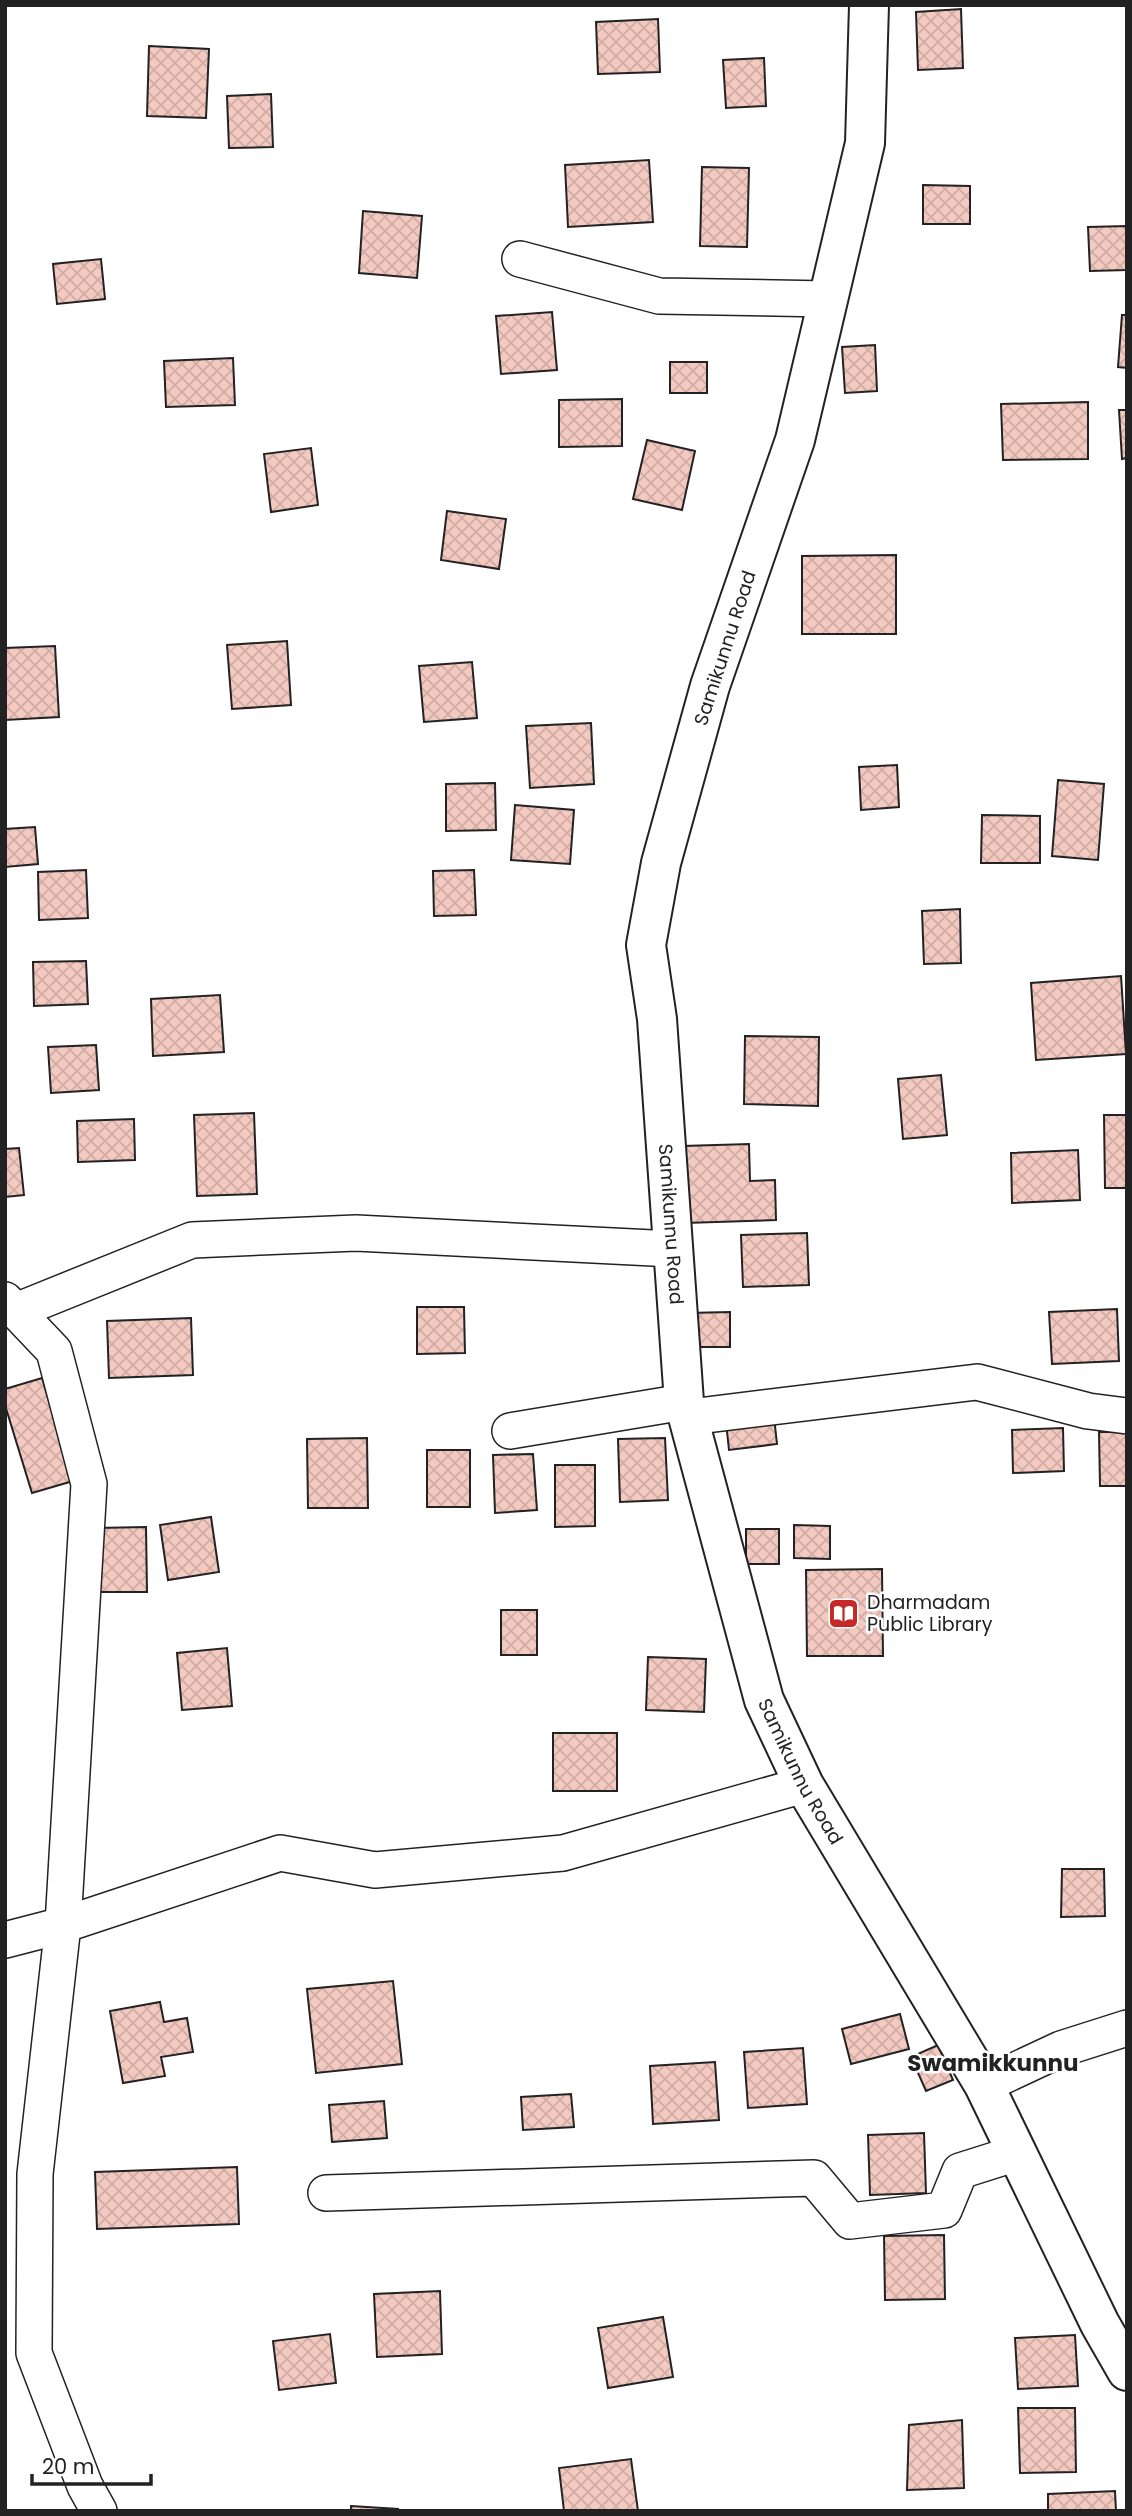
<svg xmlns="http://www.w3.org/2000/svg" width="1132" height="2516" font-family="Poppins,sans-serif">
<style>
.building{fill:url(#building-cross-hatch);stroke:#222;stroke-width:2}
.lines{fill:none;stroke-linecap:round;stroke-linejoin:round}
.street-casing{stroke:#222;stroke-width:38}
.secondary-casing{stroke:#222;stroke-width:42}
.street{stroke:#fff;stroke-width:35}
.secondary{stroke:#fff;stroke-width:38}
.labels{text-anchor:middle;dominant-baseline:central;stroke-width:5;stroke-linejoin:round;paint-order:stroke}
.street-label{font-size:19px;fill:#222;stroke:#fff}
.poi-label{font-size:19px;fill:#222;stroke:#fff;text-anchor:start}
.quarter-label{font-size:23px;font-weight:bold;fill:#222;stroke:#fff}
</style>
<defs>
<pattern id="building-cross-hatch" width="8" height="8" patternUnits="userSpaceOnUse" patternTransform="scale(1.75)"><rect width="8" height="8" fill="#f3c9c0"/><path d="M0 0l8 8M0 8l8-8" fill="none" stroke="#d0aca5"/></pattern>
</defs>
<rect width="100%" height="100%" fill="#fff"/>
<g class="building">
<path d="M961 9 963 68 918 70 916 12Z"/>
<path d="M658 19 660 72 598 74 596 22Z"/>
<path d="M149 46 209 49 206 118 147 116Z"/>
<path d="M764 58 766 106 726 108 723 60Z"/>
<path d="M271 94 273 147 229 148 227 96Z"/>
<path d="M649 160 653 222 568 227 565 165Z"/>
<path d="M702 167 749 168 747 247 700 246Z"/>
<path d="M923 185 970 186V224H923Z"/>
<path d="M363 211 422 216 417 278 359 273Z"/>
<path d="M1127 226V270L1090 271 1088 227Z"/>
<path d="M101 259 105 299 57 304 53 264Z"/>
<path d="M552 312 557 370 501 374 496 316Z"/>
<path d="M1122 315H1127V368L1118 367Z"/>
<path d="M875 345 877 391 845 393 842 347Z"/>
<path d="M233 358 235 405 166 407 164 361Z"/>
<rect x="670" y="362" width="37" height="31"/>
<path d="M622 399V446L559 447V400Z"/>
<path d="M1088 402V459L1003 460 1001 404Z"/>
<path d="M1119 410H1127V458L1122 459Z"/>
<path d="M647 440 695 451 682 510 633 499Z"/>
<path d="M311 448 318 505 271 512 264 454Z"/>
<path d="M447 511 506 519 499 569 441 560Z"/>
<path d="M896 555V634H802V556Z"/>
<path d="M287 641 291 705 232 709 227 645Z"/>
<path d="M55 646 59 717 5 720V648Z"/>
<path d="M472 662 477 718 424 722 419 666Z"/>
<path d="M591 723 594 784 530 788 526 726Z"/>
<path d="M897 765 899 807 861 810 859 767Z"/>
<path d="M1058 780 1104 784 1098 860 1052 856Z"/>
<path d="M495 783 496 830 446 831V784Z"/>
<path d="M515 805 574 810 570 864 511 860Z"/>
<path d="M982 815 1040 816V863H981Z"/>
<path d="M35 827 38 864 5 867V829Z"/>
<path d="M86 870 88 918 39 920 38 872Z"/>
<path d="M474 870 476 915 434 916 433 871Z"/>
<path d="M960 909 961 963 924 964 922 911Z"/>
<path d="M86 961 88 1004 34 1006 33 962Z"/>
<path d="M1121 976 1126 1054 1036 1060 1031 983Z"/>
<path d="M220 995 224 1052 153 1056 151 999Z"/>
<path d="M745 1036 819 1037 818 1106 744 1104Z"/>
<path d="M96 1045 99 1090 51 1093 48 1047Z"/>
<path d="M941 1075 947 1135 903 1139 898 1079Z"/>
<path d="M254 1113 257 1194 197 1196 194 1115Z"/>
<path d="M1104 1115H1127V1188H1105Z"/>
<path d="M134 1119 135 1160 78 1162 77 1121Z"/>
<path d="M749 1144 750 1181 775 1180 776 1220 685 1223 683 1146Z"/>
<path d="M19 1148 24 1195 5 1197V1149Z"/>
<path d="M1078 1150 1080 1200 1012 1203 1011 1153Z"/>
<path d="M807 1233 809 1285 743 1287 741 1235Z"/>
<path d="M417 1307H464L465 1353 417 1354Z"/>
<path d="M1117 1309 1119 1361 1052 1364 1049 1312Z"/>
<path d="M730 1312V1347H686L687 1313Z"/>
<path d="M191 1318 193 1375 109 1378 107 1321Z"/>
<path d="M42 1378 73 1481 32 1493 5 1405V1389Z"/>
<path d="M774 1417 777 1444 729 1450 726 1422Z"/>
<path d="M1063 1428 1064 1471 1013 1473 1012 1430Z"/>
<path d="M1099 1432H1127V1486H1100Z"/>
<path d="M367 1438 368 1508H308L307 1439Z"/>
<path d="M665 1438 668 1500 620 1502 618 1439Z"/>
<rect x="427" y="1450" width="43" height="57"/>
<path d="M533 1454 537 1510 495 1513 493 1455Z"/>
<path d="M555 1465H595V1526L555 1527Z"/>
<path d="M211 1517 219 1572 168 1580 160 1525Z"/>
<path d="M794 1525 830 1526V1559L794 1558Z"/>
<path d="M146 1527 147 1592H96V1528Z"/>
<rect x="746" y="1529" width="33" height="35"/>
<path d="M882 1569 883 1656H807L806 1570Z"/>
<rect x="501" y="1610" width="36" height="45"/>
<path d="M227 1648 232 1706 182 1710 177 1653Z"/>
<path d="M648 1657 706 1659 704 1712 646 1710Z"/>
<rect x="553" y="1733" width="64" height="58"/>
<path d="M1062 1869H1104L1105 1916 1061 1917Z"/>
<path d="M393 1981 402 2064 316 2073 307 1989Z"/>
<path d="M160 2002 164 2022 187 2018 193 2052 161 2057 165 2076 123 2083 110 2011Z"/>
<path d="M900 2014 909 2049 851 2064 842 2029Z"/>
<path d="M938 2045 953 2080 926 2091 911 2057Z"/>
<path d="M803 2048 807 2104 748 2108 744 2052Z"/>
<path d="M715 2062 719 2120 653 2124 650 2066Z"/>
<path d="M571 2094 574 2127 523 2130 521 2097Z"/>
<path d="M384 2101 387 2138 332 2142 329 2105Z"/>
<path d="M924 2133 926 2193 870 2195 868 2135Z"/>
<path d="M237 2167 239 2224 97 2229 95 2172Z"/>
<path d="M944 2235 945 2299 885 2300 884 2236Z"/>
<path d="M440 2291 442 2354 377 2357 374 2294Z"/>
<path d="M663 2317 673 2377 608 2388 598 2328Z"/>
<path d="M330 2334 336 2383 279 2390 273 2341Z"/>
<path d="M1075 2335 1078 2386 1018 2389 1015 2338Z"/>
<path d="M1018 2408H1075L1076 2472 1020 2473Z"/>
<path d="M962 2420 964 2488 907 2490 909 2425Z"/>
<path d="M631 2459 638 2511H564L559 2468Z"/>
<path d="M1115 2491 1116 2511H1048V2494Z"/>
<path d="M351 2506 398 2509V2511H351Z"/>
</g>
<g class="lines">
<defs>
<g id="street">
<path d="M520 259 659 296 828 299"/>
<path d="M5 1300 16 1311 192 1240 356 1233 673 1249"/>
<path d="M16 1311 54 1351 89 1484 63 1925 35 2174 34 2353 85 2486 99 2511"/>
<path d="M690 1417 977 1382 1088 1411 1127 1416"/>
<path d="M510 1431 684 1402"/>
<path d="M5 1940 63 1925 280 1853 375 1870 563 1853 804 1785"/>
<path d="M984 2085 1061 2049 1127 2028"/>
<path d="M326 2193 814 2178 850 2221 944 2210 960 2171 1017 2153"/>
</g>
<g id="secondary">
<path id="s1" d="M869 5 865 143 795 440 710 686 661 863 646 945 657 1019 684 1402 764 1700 804 1785 984 2085 1100 2324 1127 2371"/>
</g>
</defs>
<use href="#street" class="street-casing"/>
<use href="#secondary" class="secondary-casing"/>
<use href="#street" class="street"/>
<use href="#secondary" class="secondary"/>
</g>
<defs>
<symbol id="library-square" viewBox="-11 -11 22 22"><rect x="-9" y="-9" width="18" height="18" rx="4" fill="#c62828" stroke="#fff"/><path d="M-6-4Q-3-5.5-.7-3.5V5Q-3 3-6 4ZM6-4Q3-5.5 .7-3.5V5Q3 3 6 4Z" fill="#fff"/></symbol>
</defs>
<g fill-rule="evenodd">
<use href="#library-square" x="826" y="1596" width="35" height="35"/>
</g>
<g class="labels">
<g class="street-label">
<text transform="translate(725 648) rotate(-72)">Samikunnu Road</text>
<text stroke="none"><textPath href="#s1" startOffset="1251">Samikunnu Road</textPath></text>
<text stroke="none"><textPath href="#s1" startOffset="1818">Samikunnu Road</textPath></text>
</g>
<g class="poi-label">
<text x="867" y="1602">Dharmadam<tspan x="867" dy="22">Public Library</tspan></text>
</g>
<g class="quarter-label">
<text x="993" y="2063">Swamikkunnu</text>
</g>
</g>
<rect width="1132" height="2516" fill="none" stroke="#222222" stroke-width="14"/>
<path d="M32 2474v10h119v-10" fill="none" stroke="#222222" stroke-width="3.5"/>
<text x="42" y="2474" font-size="21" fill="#222222" stroke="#ffffff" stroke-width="5" paint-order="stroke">20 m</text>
</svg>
